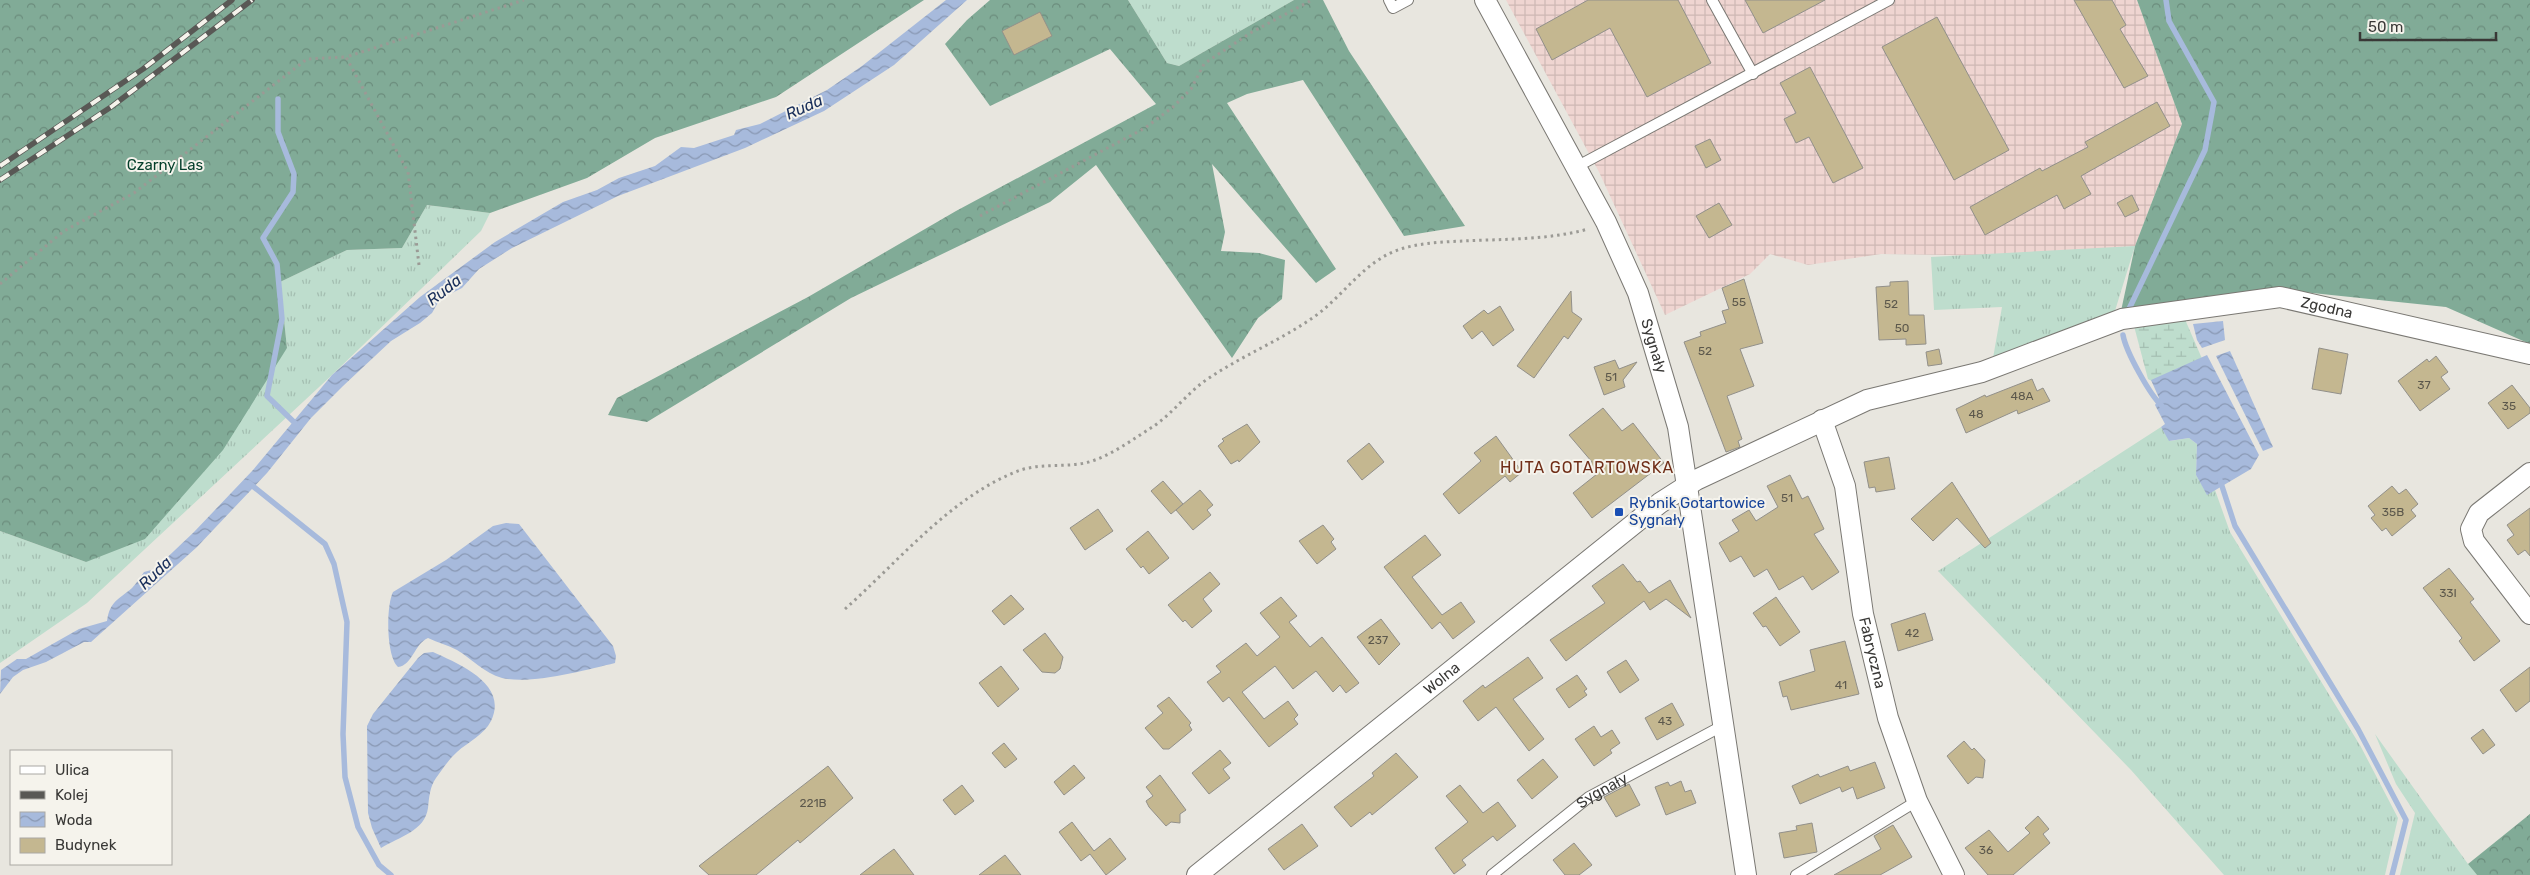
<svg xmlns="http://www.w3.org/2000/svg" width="2530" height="875" font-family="Rubik,sans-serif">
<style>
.industrial{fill:url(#industrial-grid)}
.grass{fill:url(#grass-tufts)}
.forest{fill:url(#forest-crowns)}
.wetland{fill:url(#wetland-marsh)}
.water{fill:url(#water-waves)}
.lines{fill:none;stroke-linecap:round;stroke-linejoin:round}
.stream{stroke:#a7badc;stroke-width:5.5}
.building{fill:#c4b790;stroke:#92908a}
.service-casing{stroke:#7a7873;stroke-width:12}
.minor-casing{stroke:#7a7873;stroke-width:22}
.path{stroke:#9b9a95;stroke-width:3;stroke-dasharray:2.5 4;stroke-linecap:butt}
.service{stroke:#fff;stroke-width:10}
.minor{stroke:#fff;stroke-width:20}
.rail-casing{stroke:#595855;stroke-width:5.5}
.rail{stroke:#f5f3ec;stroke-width:4;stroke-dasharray:11;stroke-linecap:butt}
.transit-dot{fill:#1a4fb4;stroke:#f5f3ec;stroke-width:2}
.labels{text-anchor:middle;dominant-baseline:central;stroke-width:4;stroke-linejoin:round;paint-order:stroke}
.number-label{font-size:12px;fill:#5c584c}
.park-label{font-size:15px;fill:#033e2a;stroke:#f5f3ec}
.street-label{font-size:15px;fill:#393836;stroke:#f5f3ec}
.transit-label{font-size:15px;fill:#164399;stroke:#f5f3ec;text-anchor:start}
.water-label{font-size:16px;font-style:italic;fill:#182e5a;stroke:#f5f3ec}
.neighbourhood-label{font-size:16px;letter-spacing:1px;fill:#702e18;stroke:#f5f3ec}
</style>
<defs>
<pattern id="industrial-grid" width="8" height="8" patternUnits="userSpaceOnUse" patternTransform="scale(1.25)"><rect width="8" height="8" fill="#efd5d1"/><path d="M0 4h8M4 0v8" fill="none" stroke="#ceb8b4"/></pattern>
<pattern id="grass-tufts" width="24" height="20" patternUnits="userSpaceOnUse" patternTransform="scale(1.25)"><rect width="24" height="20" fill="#beddcd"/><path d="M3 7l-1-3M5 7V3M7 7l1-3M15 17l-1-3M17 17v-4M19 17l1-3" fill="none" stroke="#a4beb1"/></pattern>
<pattern id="forest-crowns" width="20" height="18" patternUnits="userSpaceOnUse" patternTransform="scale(1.25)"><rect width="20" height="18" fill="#81ab97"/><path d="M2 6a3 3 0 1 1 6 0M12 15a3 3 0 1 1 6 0" fill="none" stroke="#6b8c7c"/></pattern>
<pattern id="wetland-marsh" width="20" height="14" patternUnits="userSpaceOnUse" patternTransform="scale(1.25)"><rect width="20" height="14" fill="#beddcd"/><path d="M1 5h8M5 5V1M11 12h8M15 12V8" fill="none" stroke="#a4beb1"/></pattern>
<pattern id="water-waves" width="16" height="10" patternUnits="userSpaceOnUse" patternTransform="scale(1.25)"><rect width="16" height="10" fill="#a7badc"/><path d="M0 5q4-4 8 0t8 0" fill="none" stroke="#8998b3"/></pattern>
</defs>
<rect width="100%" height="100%" fill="#e8e6df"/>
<path class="industrial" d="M1506 0H2137L2182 124 2135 246 2013 256 1881 254 1808 265 1770 254 1750 274 1665 315 1599 172Z"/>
<g class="grass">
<path d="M1128 0H1294L1179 66 1167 63Z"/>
<path d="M427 205 490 213 481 231 332 375 87 603 0 663V531L86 562 287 348 280 282 347 250 402 248Z"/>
<path d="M2135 246 2114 314 1993 358 2002 307 1934 310 1931 257Z"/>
<path d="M2161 427 2170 441 2189 438 2197 444 2196 475 2207 494 2215 490 2230 532 2361 747 2398 818 2385 875H2224L2131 770 1938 571Z"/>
<path d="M2375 734 2468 864 2477 875H2400L2415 813 2396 784Z"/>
</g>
<g class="forest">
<path d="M0 0H924L776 97 655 138 587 178 490 213 427 205 402 248 347 250 280 282 287 348 223 450 145 539 86 562 0 531Z"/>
<path d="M990 0H1128L1167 63 1179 66 1294 0H1323L1349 51 1465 226 1404 236 1303 80 1247 94 1227 103 1336 269 1316 283 1212 164 1225 232 1221 251 1259 253 1285 260 1282 299 1258 318 1232 358 1096 165 1050 202 851 298 647 422 608 415 617 398 808 297 956 211 1156 104 1110 49 990 106 945 44 967 20Z"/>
<path d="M2137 0H2530V344L2446 307 2274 289 2121 311 2135 246 2182 124Z"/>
<path d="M2530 814V875H2477L2468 864Z"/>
</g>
<path class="wetland" d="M2184 317 2203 361 2157 384 2148 379 2134 326Z"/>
<g class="water">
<path d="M946 0H967L894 65 824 111 745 148 618 196 512 248 479 269 462 288 440 299 432 313 420 323 391 341 343 386 311 418 267 473 197 547 91 642H84L46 662 23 670 13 677 0 694 1 670 17 659H26L79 629 107 621C110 601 118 600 132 588 137 583 140 577 144 572L155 569 194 532 253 470 332 375 420 297 495 242 563 202 597 190 619 178 655 166 681 147 694 148 734 135 736 130 760 124 827 90 862 66Z"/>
<path d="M2223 321 2225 340 2202 348 2197 340 2193 324Z"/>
<path d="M2230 351 2273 447 2263 451 2216 356Z"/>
<path d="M2207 355 2259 455 2251 469 2207 495 2196 475 2197 444 2189 438 2169 441 2161 427 2165 424 2155 405 2159 398 2151 380Z"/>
<path d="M506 523 519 524 613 646 616 656 615 663C586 670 531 685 502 678 484 673 472 659 457 650 448 645 438 643 428 638 414 644 413 665 398 667 386 656 386 606 393 592L446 560 493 526Z"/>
<path d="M433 652C459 664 509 684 491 721 484 735 468 742 457 752 449 759 442 770 436 778 430 786 429 798 428 808 425 831 399 837 381 848L372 828 368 813 367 726 373 714 418 658 424 653Z"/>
</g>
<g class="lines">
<g class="stream">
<path d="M278 99V132L294 174 293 192 263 238 277 264 282 319 267 396 297 425"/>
<path d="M2129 309 2205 150 2214 102 2169 21 2166 0"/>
<path d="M2123 335C2126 352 2150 395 2162 406"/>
<path d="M2220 480 2235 526 2358 729 2406 820 2392 875"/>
<path d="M249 483 325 544 334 564 347 622 343 734 345 777 358 827 379 865 391 875"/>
</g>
</g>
<g class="building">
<path d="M1588 0H1678L1711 63 1647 97 1610 28 1552 60 1536 29Z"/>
<path d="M1745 0H1825L1763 33Z"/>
<path d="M2074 0H2112L2126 25 2120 29 2148 76 2124 88Z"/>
<path d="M1040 12 1052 36 1014 55 1002 31Z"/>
<path d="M1937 17 2009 150 1954 180 1882 47Z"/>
<path d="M1810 67 1863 168 1833 183 1809 137 1796 143 1784 119 1796 113 1780 83Z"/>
<path d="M2157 102 2170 126 2081 176 2091 194 2064 209 2057 195 1985 235 1970 207 2040 168 2042 171 2088 147 2085 142Z"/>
<path d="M1710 139 1721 160 1706 168 1695 146Z"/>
<path d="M2132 195 2139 210 2125 217 2117 203Z"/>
<path d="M1719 203 1732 225 1709 238 1696 216Z"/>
<path d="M1744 279 1763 343 1740 349 1754 386 1727 396 1742 439 1738 441 1740 447 1726 452 1684 342 1701 336 1700 332 1726 323 1722 311 1729 309 1722 288Z"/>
<path d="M1908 281 1909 315H1924L1926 344 1906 345V339L1879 340 1876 287 1890 286V282Z"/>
<path d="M1571 291 1572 312 1582 319 1568 339 1564 336 1534 378 1517 366Z"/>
<path d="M1500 306 1514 330 1493 346 1482 331 1472 339 1463 326 1484 310 1488 314Z"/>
<path d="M2319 348 2348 354 2341 394 2312 389Z"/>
<path d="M1939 349 1942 364 1928 366 1926 352Z"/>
<path d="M2436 356 2448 372 2441 377 2450 389 2420 411 2398 381 2427 359 2429 362Z"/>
<path d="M1615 360 1619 369 1637 362 1623 380 1625 387 1604 395 1594 367Z"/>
<path d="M2032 379 2037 391 2043 388 2050 401 2018 414 2017 410 1966 433 1956 409 1985 395 1986 397Z"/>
<path d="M2512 385 2530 408V413L2508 429 2488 403Z"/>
<path d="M1603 408 1622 431 1633 423 1664 463 1592 518 1573 493 1597 474 1590 465 1592 462 1569 435Z"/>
<path d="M1247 424 1260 442 1239 462 1238 460 1231 464 1218 446 1224 441 1222 439Z"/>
<path d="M1496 436 1522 472 1510 482 1505 476 1459 514 1443 494 1481 461 1474 453Z"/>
<path d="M1369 443 1384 462 1362 480 1347 461Z"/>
<path d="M1889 457 1895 489 1876 492 1875 487 1869 488 1864 462Z"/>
<path d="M1790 475 1802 499 1808 496 1824 529 1814 534 1839 572 1812 590 1803 576 1779 590 1767 569 1754 577 1741 556 1730 562 1719 543 1739 531 1732 520 1749 510 1756 521 1778 507 1767 486Z"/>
<path d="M1163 481 1183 504 1171 514 1151 491Z"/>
<path d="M1952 482 1991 543 1985 548 1957 518 1933 541 1911 519Z"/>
<path d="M2392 486 2399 494 2406 489 2418 504 2411 510 2416 516 2392 536 2386 528 2382 531 2371 518 2375 515 2368 506Z"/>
<path d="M1200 490 1213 505 1207 510 1211 515 1193 530 1176 510Z"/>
<path d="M2530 508V556L2525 550 2518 555 2507 540 2514 535 2507 525Z"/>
<path d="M1098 509 1113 531 1085 550 1070 528Z"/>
<path d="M1323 525 1334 539 1331 542 1336 549 1317 564 1299 541Z"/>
<path d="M1148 531 1169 558 1149 574 1143 566 1141 568 1126 549Z"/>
<path d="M1425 535 1441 555 1412 577 1442 615 1461 602 1475 622 1453 639 1440 622 1432 629 1384 567Z"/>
<path d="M1623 564 1637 582 1640 581 1649 593 1670 580 1691 618 1666 599 1650 610 1644 601 1566 661 1550 640 1605 603 1592 586Z"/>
<path d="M2449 568 2474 599 2470 602 2500 641 2474 661 2459 641 2462 638 2423 588Z"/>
<path d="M1210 572 1220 584 1203 599 1212 611 1192 628 1185 620 1183 622 1168 605Z"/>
<path d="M1011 595 1024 609 1004 625 992 611Z"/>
<path d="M1281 597 1297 616 1289 622 1310 647 1322 637 1359 683 1346 693 1340 685 1333 692 1316 671 1293 689 1275 666 1242 692 1264 719 1288 701 1298 715 1294 719 1298 724 1269 747 1229 697 1223 702 1207 682 1221 672 1216 666 1246 643 1257 656 1280 637 1260 613Z"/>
<path d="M1776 597 1800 632 1780 646 1766 626 1763 627 1753 613Z"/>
<path d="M1925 613 1933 640 1898 651 1891 624Z"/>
<path d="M1381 619 1400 644 1379 665 1357 637Z"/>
<path d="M1045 633 1063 657 1060 669 1055 673 1042 672 1023 650Z"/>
<path d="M1845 641 1859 694 1791 710 1787 696 1783 697 1779 682 1815 671 1810 650Z"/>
<path d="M1528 657 1543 678 1513 699 1544 739 1529 751 1496 707 1478 721 1463 701 1483 685 1485 688Z"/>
<path d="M1626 660 1639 680 1620 693 1607 672Z"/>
<path d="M1001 666 1019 689 998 707 979 683Z"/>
<path d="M2530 667V701L2516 712 2500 690Z"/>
<path d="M1577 675 1587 689 1584 691 1587 695 1569 708 1556 689Z"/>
<path d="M1169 697 1191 723 1189 725 1192 730 1169 749H1163L1145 728 1163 713 1157 706Z"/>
<path d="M1672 703 1684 725 1657 740 1645 718Z"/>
<path d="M1594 726 1601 737 1612 730 1620 743 1610 750 1612 753 1594 766 1575 739Z"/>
<path d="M2483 729 2495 745 2483 754 2471 738Z"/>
<path d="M1964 741 1972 750 1974 748 1985 760 1983 778 1976 777 1968 784 1947 756Z"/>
<path d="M1004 743 1017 759 1005 768 992 753Z"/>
<path d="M1220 750 1231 763 1223 769 1230 778 1209 794 1192 773Z"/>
<path d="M1396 753 1418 777 1372 815 1370 812 1351 827 1334 807 1374 776 1372 773Z"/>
<path d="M1543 759 1558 777 1532 799 1517 780Z"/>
<path d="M1875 762 1885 788 1857 799 1853 787 1842 792 1840 787 1800 804 1792 786 1818 774 1820 777 1848 766 1850 771Z"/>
<path d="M1074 765 1085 778 1064 795 1054 782Z"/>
<path d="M828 766 853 798 800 843 798 840 756 875H709L699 866Z"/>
<path d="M1160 775 1186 810 1180 814V823L1171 822 1166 826 1149 807 1146 801 1153 796 1146 787Z"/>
<path d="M1681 781 1685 792 1691 790 1696 803 1666 815 1655 787 1668 782 1670 786Z"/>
<path d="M1629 784 1640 805 1616 817 1604 797Z"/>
<path d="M962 785 974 801 955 815 943 800Z"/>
<path d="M1460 785 1483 813 1498 802 1516 826 1497 841 1493 836 1462 860 1466 865 1454 874 1435 848 1468 822 1446 796Z"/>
<path d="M2038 816 2049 829 2043 834 2050 843 2013 875H1988L1965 848 1989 830 2008 852 2030 833 2025 828Z"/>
<path d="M1072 822 1094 851 1110 838 1126 859 1106 875 1090 854 1081 861 1059 832Z"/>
<path d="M1812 823 1817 852 1784 858 1779 833 1797 830 1796 826Z"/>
<path d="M1302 824 1318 846 1284 870 1268 849Z"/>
<path d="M1893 825 1912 857 1880 875H1834L1881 849 1874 836Z"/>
<path d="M1574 843 1592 865 1579 875H1565L1553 860Z"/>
<path d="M894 849 914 875H860L883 857Z"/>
<path d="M1005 855 1021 875H979Z"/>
</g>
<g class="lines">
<defs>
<g id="service">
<path d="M1389 0 1393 8 1408 0"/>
<path d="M1712 0 1753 74"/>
<path d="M1576 167 1889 0"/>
<path id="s1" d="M1492 875 1589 797 1724 725"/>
<path d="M1796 875 1917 801"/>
</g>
<g id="minor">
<path id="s2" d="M1485 0 1606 222 1638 293 1678 427 1746 875"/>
<path id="s3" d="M1822 420 1845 486 1863 614 1888 718 1917 801 1954 875"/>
<path d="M2530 473 2479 513 2471 529 2474 541 2530 614"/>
<path id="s4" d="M1197 875 1660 503 1696 480 1867 400 1982 372 2122 319 2280 297 2530 354"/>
</g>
</defs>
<use href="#service" class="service-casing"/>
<use href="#minor" class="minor-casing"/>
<g class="path">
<path d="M980 216 1145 128 1173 107 1191 89 1204 64 1211 59 1252 32 1312 0"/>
<path d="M419 265 408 172 346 57 524 0"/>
<path d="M0 284 64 231 134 193 307 59 346 57"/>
<path d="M845 609C897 563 948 500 1013 473 1037 462 1061 468 1085 463 1110 457 1133 439 1154 426 1174 412 1189 391 1209 378 1245 354 1284 339 1318 314 1344 294 1363 264 1395 251 1416 243 1441 242 1463 241 1504 239 1549 240 1588 229"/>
</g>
<use href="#service" class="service"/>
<use href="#minor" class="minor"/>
<defs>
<g id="rail">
<path d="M0 166 143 69 232 0"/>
<path d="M0 180 111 107 252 0"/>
</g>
</defs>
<use href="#rail" class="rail-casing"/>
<use href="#rail" class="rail"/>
</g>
<rect class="transit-dot" x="1614" y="507" width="10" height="10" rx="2.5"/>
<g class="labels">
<g class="number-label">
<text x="1739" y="302">55</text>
<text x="1891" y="304">52</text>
<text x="1902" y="328">50</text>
<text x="1705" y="351">52</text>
<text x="1611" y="377">51</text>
<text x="2424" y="385">37</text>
<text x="2022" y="396">48A</text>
<text x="2509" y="406">35</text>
<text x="1976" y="414">48</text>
<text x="1787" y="498">51</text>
<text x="2393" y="512">35B</text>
<text x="2448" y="593">33I</text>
<text x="1912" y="633">42</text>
<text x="1378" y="640">237</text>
<text x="1841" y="685">41</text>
<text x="1665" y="721">43</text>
<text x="813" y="803">221B</text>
<text x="1986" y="850">36</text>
</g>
<g class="park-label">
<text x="165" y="165">Czarny Las</text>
</g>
<g class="street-label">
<text stroke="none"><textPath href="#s4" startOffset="1301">Zgodna</textPath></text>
<text stroke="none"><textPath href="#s2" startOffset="386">Sygnały</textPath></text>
<text stroke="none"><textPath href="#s3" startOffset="239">Fabryczna</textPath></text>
<text stroke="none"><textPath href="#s4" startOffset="314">Wolna</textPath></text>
<text stroke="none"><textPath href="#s1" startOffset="139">Sygnały</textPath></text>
</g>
<g class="transit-label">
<text x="1629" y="503">Rybnik Gotartowice<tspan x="1629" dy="17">Sygnały</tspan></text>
</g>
<g class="water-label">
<text transform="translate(804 107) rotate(-24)">Ruda</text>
<text transform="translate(444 290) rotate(-38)">Ruda</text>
<text transform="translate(155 573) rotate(-44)">Ruda</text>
</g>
<g class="neighbourhood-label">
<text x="1587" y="467">HUTA GOTARTOWSKA</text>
</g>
</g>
<rect x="10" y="750" width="162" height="115" fill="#f5f3ec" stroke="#aaa8a3"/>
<rect x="20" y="766" width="25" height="8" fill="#ffffff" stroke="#aaa8a3"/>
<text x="55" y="775" font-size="15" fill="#393836">Ulica</text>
<rect x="20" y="791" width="25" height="8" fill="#595855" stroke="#aaa8a3"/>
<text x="55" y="800" font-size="15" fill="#393836">Kolej</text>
<rect x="20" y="812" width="25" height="15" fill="url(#water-waves)" stroke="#aaa8a3"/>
<text x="55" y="825" font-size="15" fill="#393836">Woda</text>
<rect x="20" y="838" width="25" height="15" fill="#c4b790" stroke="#aaa8a3"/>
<text x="55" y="850" font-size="15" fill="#393836">Budynek</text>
<path d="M2360 32v8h136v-8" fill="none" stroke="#393836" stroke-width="2.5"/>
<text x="2368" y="32" font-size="15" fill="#393836" stroke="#f5f3ec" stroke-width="4" paint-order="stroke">50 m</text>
</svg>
